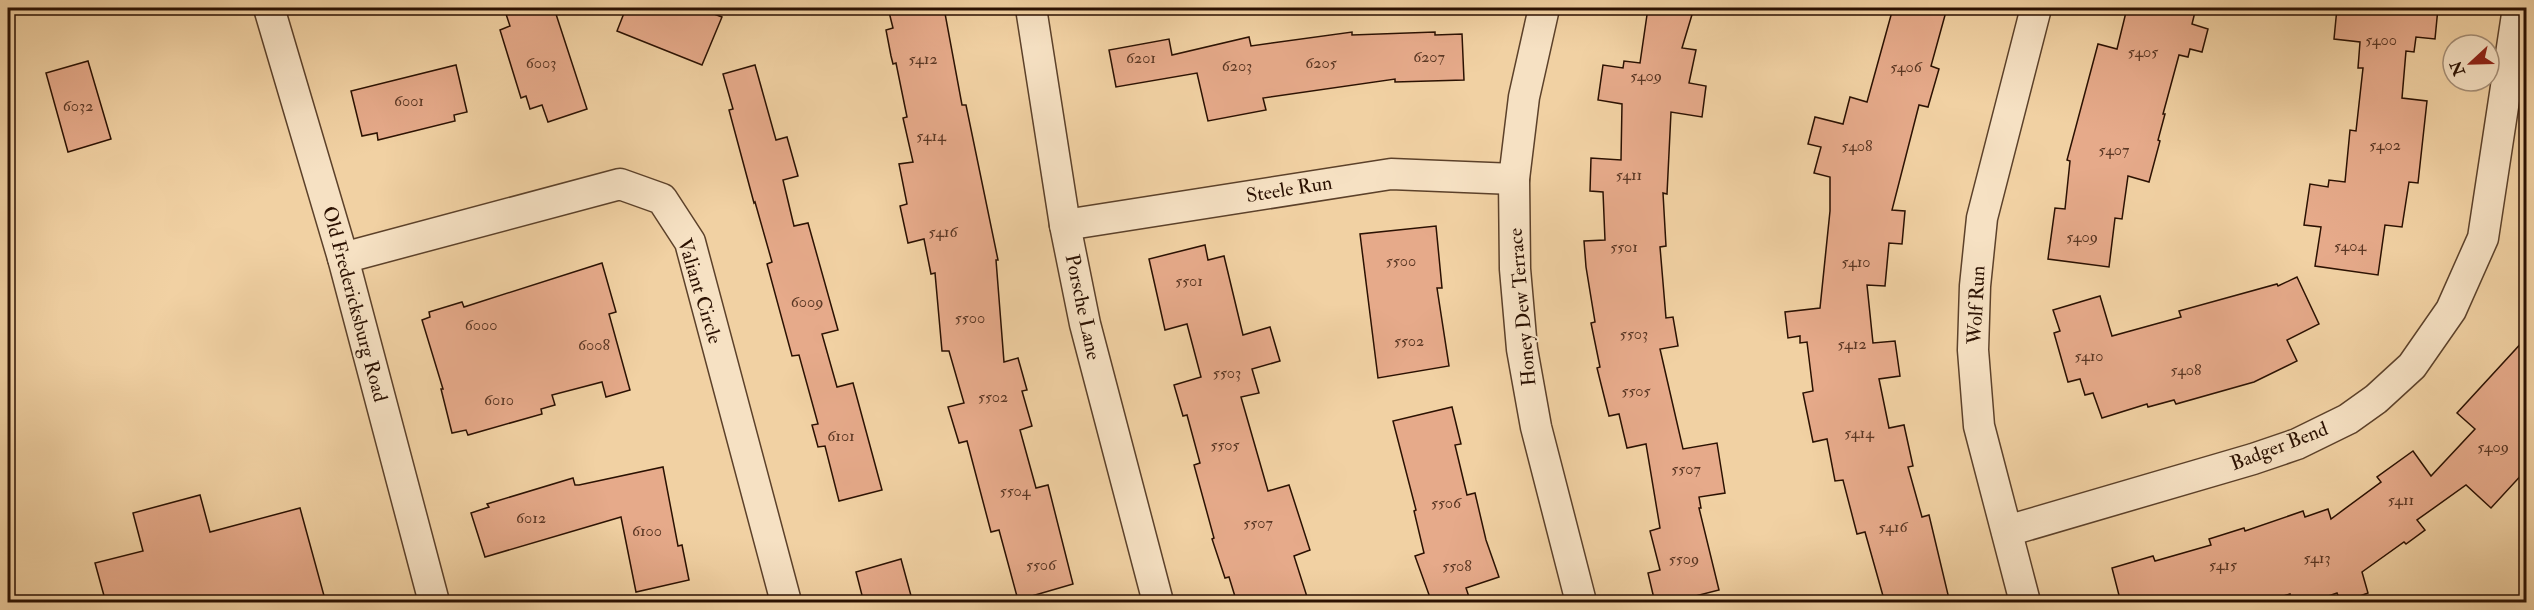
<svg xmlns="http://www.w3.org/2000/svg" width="2534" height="610" font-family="'IM FELL Double Pica',serif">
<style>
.building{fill:#e6aa8a;stroke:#2b1102;stroke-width:1.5}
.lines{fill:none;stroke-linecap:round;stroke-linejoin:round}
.street-casing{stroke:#5c412a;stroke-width:33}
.street{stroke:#f6e1c3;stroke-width:30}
.labels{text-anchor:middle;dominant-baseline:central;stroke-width:4.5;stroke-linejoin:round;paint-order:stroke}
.number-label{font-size:16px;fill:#5a3724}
.street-label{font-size:20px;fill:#2b1102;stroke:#f6e1c3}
</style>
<rect width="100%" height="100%" fill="#f1d1a3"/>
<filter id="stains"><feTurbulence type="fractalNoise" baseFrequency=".00333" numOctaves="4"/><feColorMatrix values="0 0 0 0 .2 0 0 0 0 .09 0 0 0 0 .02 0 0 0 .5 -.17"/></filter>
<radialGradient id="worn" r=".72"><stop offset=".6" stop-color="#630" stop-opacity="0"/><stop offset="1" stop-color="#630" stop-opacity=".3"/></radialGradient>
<g class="building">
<path d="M504 8H554L587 109 548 122 542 105 530 109 526 96 521 98 500 30 510 26Z"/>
<path d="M626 8H698L722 17 702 65 617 31Z"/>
<path d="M888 8H944L962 105H966L998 260H996L1004 362 1018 358 1027 390 1022 391 1032 426 1020 430 1036 488 1048 485 1073 584 1018 600 999 530 991 532 967 441 959 443 948 407 964 403 949 351H942L935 273 931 274 924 239 908 243 900 206 907 204 899 164 913 162 903 118 907 117 896 63 893 64 891 56 886 30 893 28Z"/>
<path d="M1648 8H1694L1682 48 1696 50 1689 83 1706 86 1702 117 1671 112 1667 194 1663 193 1666 246 1660 247 1666 318 1673 317 1678 346 1660 349 1683 449 1717 443 1725 493 1699 497 1701 508H1699L1719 590 1668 603H1655L1648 573 1660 570 1650 531 1660 528 1646 444 1627 448 1619 414 1609 416 1597 368 1600 367 1591 323 1595 322 1586 267 1584 241 1605 240 1603 192 1590 191 1591 158 1621 160 1622 104 1598 100 1603 65 1623 68 1624 61 1640 63Z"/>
<path d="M1893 8H1947L1931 66 1939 69 1928 107 1919 105 1892 210 1905 211 1902 244 1889 243 1885 286 1867 285 1873 343 1895 341 1900 376 1879 379 1889 428 1904 425 1913 466 1908 467 1922 517 1929 515 1950 603H1885L1865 532 1857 534 1843 480 1835 481 1827 439 1813 442 1803 393 1813 391 1807 342 1800 343V336L1788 338 1785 312 1820 308 1830 211V177L1814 173 1821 147 1808 144 1815 117 1843 124 1850 97 1867 102Z"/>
<path d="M2127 8H2196L2192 24 2208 29 2202 52 2190 49 2188 57 2179 55 2163 114H2165L2158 140 2160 141 2149 182 2128 176 2122 219 2115 218 2109 267 2048 259 2055 208 2065 209 2070 161 2067 160 2098 44 2117 49Z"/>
<path d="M2337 8H2438L2435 39 2416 37 2414 52 2406 51 2402 98 2427 101 2418 183 2409 182 2402 227 2385 225 2378 275 2315 266 2321 227 2304 225 2310 184 2328 187 2329 180 2345 182 2350 130 2356 131 2363 68H2358L2360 42 2334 39Z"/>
<path d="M1352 32V35L1435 32V35L1462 34 1464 80 1395 82V79L1263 98 1266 110 1208 121 1197 73 1116 87 1109 50 1169 39 1172 55 1249 37 1251 46Z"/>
<path d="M88 61 111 139 68 152 46 73Z"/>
<path d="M456 65 467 112 454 115 455 121 378 140 377 133 362 136 351 91Z"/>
<path d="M755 65 776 140 787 137 798 176 783 180 794 226 808 223 838 330 822 334 837 387 853 383 882 490 839 501 825 446 818 447 812 425 818 424 799 355 792 356 767 264 772 262 755 202 754 203 729 110 733 109 723 74Z"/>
<path d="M1436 226 1442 288H1437L1449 366 1378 378 1360 234Z"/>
<path d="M1205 245 1208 260 1224 256 1243 335 1270 327 1280 361 1252 369 1259 393 1241 397 1268 491 1289 485 1310 550 1294 556 1309 603H1237L1229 577 1225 578 1212 539 1214 538 1194 465 1200 463 1187 415 1183 416 1174 385 1201 377 1187 324 1165 330 1149 259Z"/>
<path d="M602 263 616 312 609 314 630 390 606 397 602 382 552 395 555 405 541 409 542 414 468 435 466 430 452 433 441 389H443L422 320 430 317 429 312 462 302 464 307Z"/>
<path d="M2297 277 2319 324 2287 340 2297 361 2254 382 2176 404 2174 400 2148 407 2147 404 2102 418 2093 393 2085 395 2080 379 2068 382 2054 333 2060 331 2053 310 2100 296 2112 336 2181 317 2179 311 2277 284 2278 286Z"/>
<path d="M2526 338V470L2491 508 2466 485 2417 520 2425 530 2406 544 2404 542 2362 572 2368 593 2341 603 2337 593 2309 603H2293L2290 594 2262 603H2121L2112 568 2153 556 2155 561 2211 545 2209 539 2244 528 2245 531 2303 511 2305 517 2328 509 2331 519 2381 482 2377 477 2413 451 2431 476 2475 429 2457 413Z"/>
<path d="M1452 407 1461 444 1455 445 1467 495 1475 493 1486 540 1499 577 1466 588 1471 603H1432L1415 556 1424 553 1414 511 1416 510 1393 421Z"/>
<path d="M663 467 678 546 682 545 689 580 636 592 621 517 485 557 471 513 489 507 487 504 573 478 575 485H579Z"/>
<path d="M200 495 210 532 300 508 326 603H106L95 563 143 551 133 513Z"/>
<path d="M901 559 913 603H864L856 572Z"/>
</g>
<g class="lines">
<defs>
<g id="street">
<path d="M269 8 343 258 434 602"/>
<path d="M1031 8 1065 225 1085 324 1158 602"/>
<path d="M1544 8 1524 97 1514 179 1515 269 1522 349 1536 427 1581 602"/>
<path d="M1065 225 1391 174 1514 179"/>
<path d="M343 258 620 184 662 199 690 242 786 602"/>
<path d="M2007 531 2253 459 2297 444 2348 419 2376 399 2412 366 2451 310 2483 238 2518 8"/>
<path d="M2025 602 1979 426 1973 350 1975 286 1982 218 2036 8"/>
</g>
</defs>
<use href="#street" class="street-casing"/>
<use href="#street" class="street"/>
</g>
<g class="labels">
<g class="number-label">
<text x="2381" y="40">5400</text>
<text x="2143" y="52">5405</text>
<text x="1429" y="57">6207</text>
<text x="1141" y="58">6201</text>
<text x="923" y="59">5412</text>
<text x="541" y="63">6003</text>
<text x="1321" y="63">6205</text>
<text x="1237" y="66">6203</text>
<text x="1906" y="67">5406</text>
<text x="1646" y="76">5409</text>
<text x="409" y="101">6001</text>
<text x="78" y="106">6032</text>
<text x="931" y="136">5414</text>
<text x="2385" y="145">5402</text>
<text x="1857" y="146">5408</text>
<text x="2114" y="150">5407</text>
<text x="1629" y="175">5411</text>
<text x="943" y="232">5416</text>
<text x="2082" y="237">5409</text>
<text x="2350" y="246">5404</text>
<text x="1624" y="247">5501</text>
<text x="1401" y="261">5500</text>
<text x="1856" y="262">5410</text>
<text x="1189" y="281">5501</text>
<text x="807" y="302">6009</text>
<text x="970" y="318">5500</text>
<text x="481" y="325">6000</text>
<text x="1634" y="334">5503</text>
<text x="1409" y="341">5502</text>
<text x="1852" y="344">5412</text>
<text x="594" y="345">6008</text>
<text x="2089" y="356">5410</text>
<text x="2186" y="370">5408</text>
<text x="1227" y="373">5503</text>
<text x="1636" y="391">5505</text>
<text x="993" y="397">5502</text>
<text x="499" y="400">6010</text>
<text x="1859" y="433">5414</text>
<text x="841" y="436">6101</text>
<text x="1225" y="445">5505</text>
<text x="2493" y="447">5409</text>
<text x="1686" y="469">5507</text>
<text x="1015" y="491">5504</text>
<text x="2401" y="500">5411</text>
<text x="1446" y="503">5506</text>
<text x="531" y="518">6012</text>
<text x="1258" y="523">5507</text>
<text x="1893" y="527">5416</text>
<text x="647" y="531">6100</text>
<text x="2317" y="558">5413</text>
<text x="1684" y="559">5509</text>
<text x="1041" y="565">5506</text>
<text x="2223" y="565">5415</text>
<text x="1457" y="566">5508</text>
</g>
<g class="street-label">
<text transform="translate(1289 189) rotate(-9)">Steele Run</text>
<text transform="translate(700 291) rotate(73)">Valiant Circle</text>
<text transform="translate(355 304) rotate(75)">Old Fredericksburg Road</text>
<text transform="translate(1976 305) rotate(-87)">Wolf Run</text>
<text transform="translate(1083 307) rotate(78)">Porsche Lane</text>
<text transform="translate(1522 307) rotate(-95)">Honey Dew Terrace</text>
<text transform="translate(2279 446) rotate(-21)">Badger Bend</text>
</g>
</g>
<rect width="2534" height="610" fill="none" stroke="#f1d1a3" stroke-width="30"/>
<rect x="9" y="9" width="2516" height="592" fill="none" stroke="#2b1102" stroke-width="3"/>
<rect x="15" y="15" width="2504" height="580" fill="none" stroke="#2b1102" stroke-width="1.5"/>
<g transform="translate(2471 63) rotate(248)"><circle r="28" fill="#f6e1c3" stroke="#a58e76" stroke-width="1.5"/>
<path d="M0-4.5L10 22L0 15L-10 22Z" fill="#8f2418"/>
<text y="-9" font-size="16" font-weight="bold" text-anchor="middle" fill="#2b1102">N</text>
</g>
<rect width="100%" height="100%" filter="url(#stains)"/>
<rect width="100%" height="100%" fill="url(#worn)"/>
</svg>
